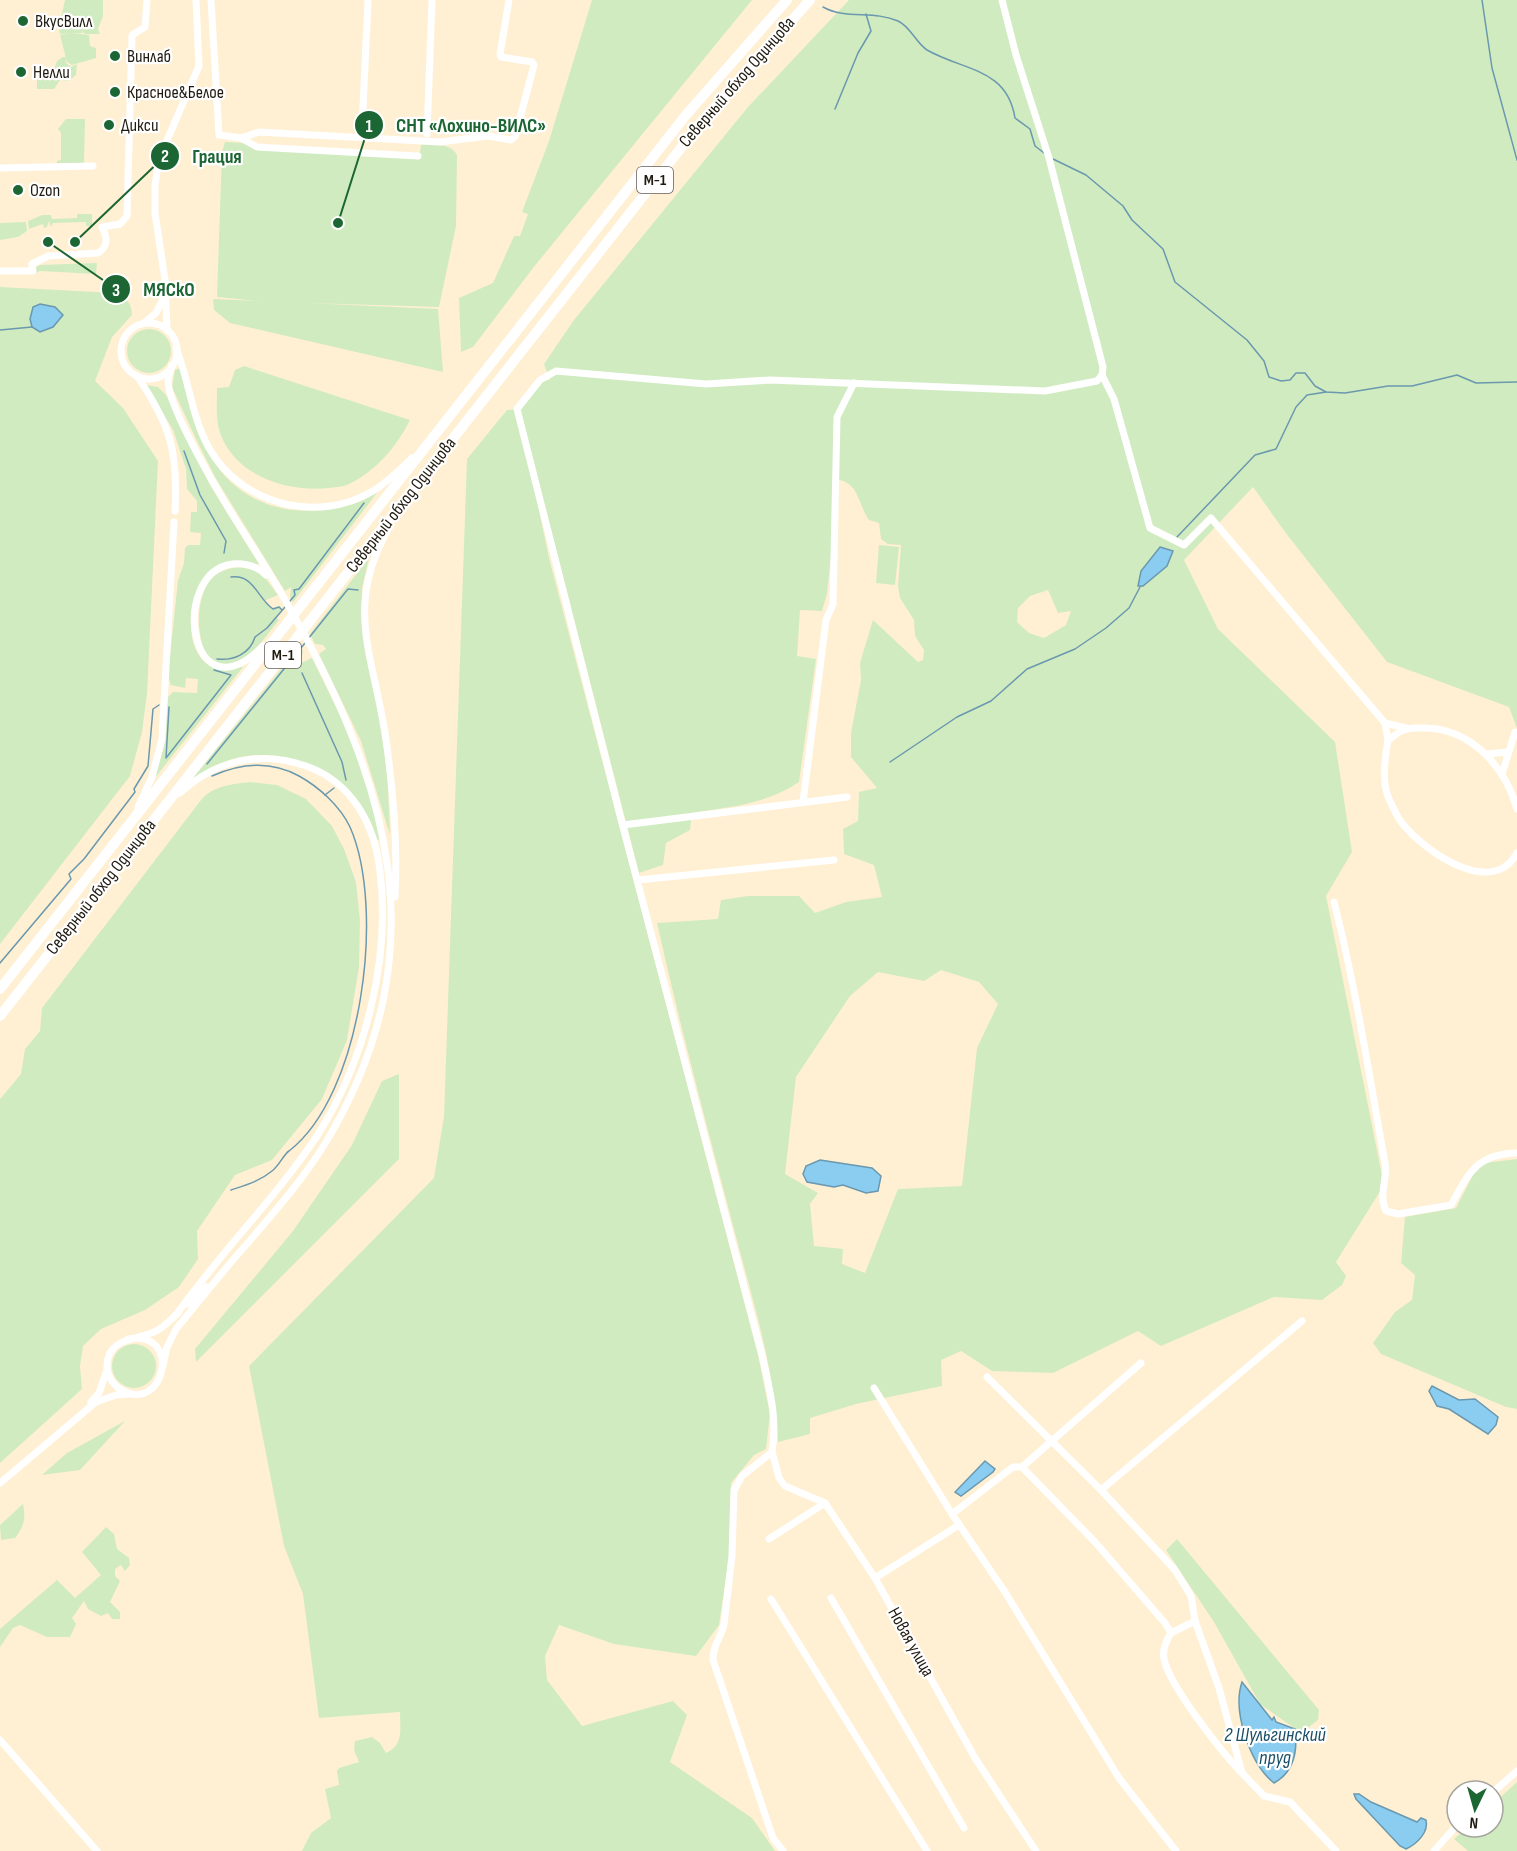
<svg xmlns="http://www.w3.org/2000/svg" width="1517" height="1851" font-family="'Sofia Sans Condensed',sans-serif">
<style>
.green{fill:#d1ebc0;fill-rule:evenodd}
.water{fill:#8acdf1;stroke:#6a98ae;stroke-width:1.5}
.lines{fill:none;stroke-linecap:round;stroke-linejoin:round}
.stream{stroke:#6a98ae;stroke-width:1.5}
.minor{stroke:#fff;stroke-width:7}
.highway{stroke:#fff;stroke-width:10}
.poi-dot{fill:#1c6633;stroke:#fff;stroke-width:2}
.labels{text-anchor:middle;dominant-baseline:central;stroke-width:4.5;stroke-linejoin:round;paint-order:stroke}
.shield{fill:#fff;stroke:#635f58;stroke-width:1.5}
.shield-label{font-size:16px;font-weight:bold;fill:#201b10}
.poi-label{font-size:18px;fill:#201b10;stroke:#fff;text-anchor:start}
.street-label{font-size:18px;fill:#201b10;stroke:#fff}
.water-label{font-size:20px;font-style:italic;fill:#1b4f68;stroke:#fff}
.leader{fill:none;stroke:#1c6633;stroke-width:2}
.callout-dot{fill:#1c6633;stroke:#fff;stroke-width:2}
.mark-label{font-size:18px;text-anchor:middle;font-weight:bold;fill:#fff}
.callout-label{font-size:20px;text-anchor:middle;font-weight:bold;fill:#1c6633;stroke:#fff;stroke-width:4.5;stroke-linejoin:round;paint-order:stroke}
</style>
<rect width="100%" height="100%" fill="#fff0d3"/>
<g class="green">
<path d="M65 0H103V16L98 29 100 34H85L82 30 83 33 60 34 59 29 71 26 59 27Z"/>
<path d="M592 0H752L533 268 473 347 461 352 459 298 493 283 514 236H520L528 214 522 212 549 141Z"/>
<path d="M849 0H1517V728L1509 707 1387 662 1285 532 1253 487 1184 560 1218 629 1335 742 1352 852 1326 896 1384 1185 1336 1262 1346 1276 1342 1285 1322 1300 1274 1297 1161 1346 1138 1331 1053 1373 992 1371 961 1351 941 1360 942 1386 856 1404 810 1418V1434L778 1442C775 1369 753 1302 735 1233 708 1130 680 1027 657 923L718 919 721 900 748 896H799L815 913 846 902 882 897 874 865 844 854 843 829 858 821 859 792 877 788 851 757V733L861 680 860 663 873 620 918 662 923 660 924 650 915 636 914 620 900 598 898 587 901 545 888 544 881 539 879 523 869 520C859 507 859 483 839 480L827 594 822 611 800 610 797 656 816 659 799 782C767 804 730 807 692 813L690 830 666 843 663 865 639 873 552 533 520 420 549 558 758 1355 770 1414 766 1449 754 1455 731 1483 729 1557 719 1625 696 1656 614 1644 559 1625 545 1656 547 1680 582 1726 673 1701 687 1715 670 1762 752 1818 775 1851H302L311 1833 331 1818 325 1789 339 1785 337 1771 339 1768 359 1762 354 1750 355 1741 372 1737 380 1743 386 1753C404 1745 400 1729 400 1712L319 1718 303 1594 284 1546 249 1366 434 1178 444 1116 467 459 507 410 517 409 541 380H550L544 364 574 320 748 107ZM1048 590 1058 613 1071 611 1066 625 1044 638 1029 633 1017 622 1018 608 1030 596ZM941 970 979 982 998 1004 977 1048 962 1186 898 1189 865 1273 842 1264 843 1249 814 1246 810 1204 818 1193 785 1174 796 1077 850 996 878 972 924 981Z"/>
<path d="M71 33 89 35 90 46 96 48V58L72 65 67 62 60 35Z"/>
<path d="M63 57H66V63L71 67 77 64 76 75 68 81 60 80 54 89H37V70H54L57 61Z"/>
<path d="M66 119H85L84 164 57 163V161L61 160V133L58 129Z"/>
<path d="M225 142 420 153 421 144C434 145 451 143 457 155L456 226 439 307 308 303 438 309 443 372 230 323 214 310 213 299 260 301 217 297 222 152Z"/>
<path d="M77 214H92V226H86V222L53 223 51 227 49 221 47 227 44 228 43 224 29 229 28 221 42 215H51L52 219 77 218Z"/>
<path d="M26 222 27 231 18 237 0 240V223Z"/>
<path d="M97 263 96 274 40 271 32 275 31 270 40 265Z"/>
<path d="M0 287 115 293C126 298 132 303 132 315L112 337 95 381 123 408 158 461 147 694 142 732 130 776 0 944Z"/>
<circle cx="149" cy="351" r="22"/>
<path d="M244 366 410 420C397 446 377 470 351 483 345 487 336 487 329 488 289 492 240 478 222 438 215 422 217 405 217 388L229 387 235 370Z"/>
<path d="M180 368C189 397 194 430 210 456 248 519 322 524 380 489L293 602 290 598 291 587 285 591 215 477 196 439 172 387 175 370Z"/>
<path d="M146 385 158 387 166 395 210 485 259 564C246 564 234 558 219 565 189 578 179 647 209 665 221 672 233 666 243 667L154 779 163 750 168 697 173 692 197 693 198 679 186 678 185 688 171 685 168 676 178 580 184 563 185 548 188 545H200L201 533 190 532 191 512H197V501L187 489 186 469 173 430Z"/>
<path d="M879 545 899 547 895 585 876 583Z"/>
<path d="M369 558 362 588V617L387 767 390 835 361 741 319 654 326 649 323 645 315 644 310 634Z"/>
<path d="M248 567 263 575 278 595 264 601 272 608 280 606 282 609 276 617 279 620C268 633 256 653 240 661 206 679 198 639 199 615 202 583 213 566 248 567Z"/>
<path d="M299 647 303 651 299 664 312 658 339 713 365 775 380 839 377 840C364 797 344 785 305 768 289 761 274 754 256 755 233 756 211 767 192 779Z"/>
<path d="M250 782 277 785 306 799 332 826 344 849 356 882 360 921 359 967 347 1040 322 1099 272 1160 235 1175 197 1231 198 1259 179 1287 145 1310 101 1329 83 1346 80 1366 82 1389 0 1463V1099L21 1074 25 1049 40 1031 42 1008 201 800C213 786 231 784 250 782Z"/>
<path d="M399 1074V1159L196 1362 195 1349 293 1231 352 1145 382 1081Z"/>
<path d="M1517 1159V1409L1506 1407 1381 1354 1373 1343 1395 1312 1412 1300 1415 1275 1401 1263 1405 1217 1456 1208 1473 1175 1484 1163Z"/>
<circle cx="134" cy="1366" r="22"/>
<path d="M125 1421 80 1470 42 1475 67 1453Z"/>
<path d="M23 1504C26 1519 24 1526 15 1538L1 1540 0 1525Z"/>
<path d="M106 1527 114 1534 117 1549 129 1558 130 1565 125 1571 121 1565 115 1569V1576L120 1581 110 1602 120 1612V1619H112L108 1613 101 1616 88 1609 84 1601 72 1618 76 1624 70 1637H47L20 1625 13 1628 0 1647V1629L57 1580 75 1598 101 1575 82 1552Z"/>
<path d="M1177 1539 1319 1710 1318 1720 1301 1733 1260 1704 1214 1622 1166 1550Z"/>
<path d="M1517 1782V1851H1468L1454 1839 1468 1827H1493V1804Z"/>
</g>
<g class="water">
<path d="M40 304 55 307 63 315 53 327 40 332 32 327 30 319 33 307Z"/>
<path d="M1160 547 1173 551 1167 566 1143 586H1138L1141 571Z"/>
<path d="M820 1160 872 1168 881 1176 878 1191 866 1193 843 1185 834 1187 807 1182 803 1174 806 1166Z"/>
<path d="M1432 1386 1459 1400 1475 1399 1498 1417 1496 1425 1488 1434 1449 1409 1437 1406 1429 1391Z"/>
<path d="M985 1461 995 1469 993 1472 961 1496 955 1492Z"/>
<path d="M1242 1682 1272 1720 1274 1717 1276 1722 1295 1729C1298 1752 1294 1772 1274 1783 1250 1764 1232 1711 1242 1682Z"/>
<path d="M1354 1794H1359L1371 1802 1417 1822 1421 1818 1426 1820C1429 1832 1417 1844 1406 1849L1400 1846 1356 1799Z"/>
</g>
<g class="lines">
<g class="stream">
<path d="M1482 0 1492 68 1517 160"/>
<path d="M823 7C846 20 873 10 898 21 910 26 916 43 927 50 964 71 1007 68 1015 118L1030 129 1035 146 1044 153"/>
<path d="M835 109 858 53 871 31 866 14"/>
<path d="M1053 159 1086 175 1123 206 1132 220 1163 249 1175 282 1247 340 1264 361 1269 377 1281 381 1290 380 1296 373H1305L1315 386 1326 392 1345 393 1388 386H1412L1457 375 1476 383 1517 382"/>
<path d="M0 330 32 327"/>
<path d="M184 451 200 495 226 541 224 553"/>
<path d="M1177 537 1255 455 1276 449 1296 407 1307 395 1326 392"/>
<path d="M231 577C254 574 257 598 273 609L279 607 282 610"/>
<path d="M290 601 295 595 294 590 299 589 364 503"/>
<path d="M308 639 348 589 358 590"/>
<path d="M217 659C233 661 250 654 255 637L267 628 285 607"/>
<path d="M302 673 342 762 346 780"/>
<path d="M169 707 166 758 231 675 214 670"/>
<path d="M890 762 957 717 991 701 1027 669 1075 649 1106 628 1129 608 1140 587"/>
<path d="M207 764 305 643"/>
<path d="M212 776C241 763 270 760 299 776 319 787 340 806 350 827 386 909 362 1095 289 1151 284 1154 279 1166 272 1171 260 1181 246 1185 231 1190"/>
<path d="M325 795 334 788"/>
<path d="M0 963 71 879 69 874 84 859 135 792 134 789 148 766 153 709 159 705"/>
</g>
<g class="minor">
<path d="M211 0 219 135 241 138 257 147 418 156"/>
<path d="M1002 0 1016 55 1049 158 1103 367 1102 375 1114 399 1150 528 1184 545 1211 518 1385 723 1388 740"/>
<path d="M362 129 368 0"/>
<path d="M427 134 432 0"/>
<path d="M241 138 259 132 440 142 488 136 511 140 515 137 534 65 532 62 501 57 500 54 509 0"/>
<path d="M0 168 93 166"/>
<path d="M0 271H33L32 264 48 256 98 253C109 246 107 237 102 227L120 224 127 216 132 35 145 27 147 0"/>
<path d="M144 323 156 313 163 299"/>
<circle cx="149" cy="351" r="28"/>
<path d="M167 330 165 280 155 213V185L159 159 199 66 196 0"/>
<path d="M176 348C189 380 192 418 209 448 241 505 318 524 373 491 388 482 400 469 412 458"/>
<path d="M137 376C171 426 178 451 175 511"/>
<path d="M390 526C344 605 372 651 385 733 393 787 398 843 395 897"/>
<path d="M263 646C189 721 169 573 232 564 245 563 257 566 266 575"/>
<path d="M1385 723 1406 728"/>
<path d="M1488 754 1507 752"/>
<path d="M1502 774 1515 732"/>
<path d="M803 802 826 620 833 604 837 417 854 383"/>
<path d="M138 807 152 777 162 739 174 522"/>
<path d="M1517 809C1505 766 1470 727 1422 728 1416 728 1409 727 1404 730 1398 732 1393 737 1388 740 1385 759 1381 781 1389 799 1393 807 1397 817 1402 823 1424 851 1492 899 1517 853"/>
<path d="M623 825 847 797"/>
<path d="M638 880 834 860"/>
<path d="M1334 902C1356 988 1369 1075 1385 1163 1388 1180 1378 1194 1386 1211L1398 1214 1451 1205C1469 1173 1476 1154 1517 1153"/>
<path d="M188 1304 206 1287"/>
<path d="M176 1315C220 1253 275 1199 317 1136 365 1061 391 960 380 871 375 825 352 782 306 766 260 750 216 760 180 793"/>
<path d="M128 1339C184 1329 164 1417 120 1389 112 1384 107 1375 107 1366 107 1338 136 1340 154 1332 164 1328 172 1318 179 1312"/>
<path d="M163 1366 167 1347 176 1329C197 1304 217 1278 239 1253 269 1218 301 1183 326 1142 441 951 389 781 285 600 265 564 241 530 220 494 207 472 168 404 168 381 168 376 171 370 172 365"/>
<path d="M987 1377 1101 1490 1175 1570 1191 1596 1195 1621 1219 1688 1242 1773 1264 1796 1290 1802 1336 1851"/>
<path d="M874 1388 952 1514 1005 1592 1119 1778 1176 1851"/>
<path d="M91 1402 99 1393 107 1370"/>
<path d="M772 1452 779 1478 785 1486 825 1503 875 1578 975 1758 1036 1851"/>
<path d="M1022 1467 1095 1542 1165 1623 1171 1633C1166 1641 1162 1649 1164 1659 1169 1685 1220 1750 1240 1771"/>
<path d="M0 1483 96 1402 116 1395 129 1394"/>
<path d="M1101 1490 1302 1321"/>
<path d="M952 1514 1013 1467H1022L1141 1363"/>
<path d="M769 1539 825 1503"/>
<path d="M875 1578 959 1525"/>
<path d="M831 1598 964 1828"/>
<path d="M771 1599 927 1851"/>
<path d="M1171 1633 1195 1621"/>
<path d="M0 1740 97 1851"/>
<path d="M1493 1792 1517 1771"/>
<path d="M783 1851 773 1838 713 1660C713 1643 721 1639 724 1624L732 1556 734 1490 742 1476 772 1452C778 1419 769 1387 762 1355L621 819 517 409 540 380 556 371 706 384 770 380 1045 391 1097 381 1102 375"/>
<path d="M1434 1851 1457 1825"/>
</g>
<g class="highway">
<path d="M0 989 686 115 787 0"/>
<path d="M0 1016 699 125 810 0"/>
</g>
</g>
<g class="poi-dot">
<circle cx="23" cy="21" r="6"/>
<circle cx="115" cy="56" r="6"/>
<circle cx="21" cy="72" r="6"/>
<circle cx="115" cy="92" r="6"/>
<circle cx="109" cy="125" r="6"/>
<circle cx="18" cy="190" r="6"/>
</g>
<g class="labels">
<g class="shield">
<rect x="637" y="167" width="36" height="26" rx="4.5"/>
<rect x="265" y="642" width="36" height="26" rx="4.5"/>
</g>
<g class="shield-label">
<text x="655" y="180">М-1</text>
<text x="283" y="655">М-1</text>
</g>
<g class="poi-label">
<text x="35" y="21">ВкусВилл</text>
<text x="127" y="56">Винлаб</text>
<text x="33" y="72">Нелли</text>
<text x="127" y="92">Красное&amp;Белое</text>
<text x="121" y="125">Дикси</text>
<text x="30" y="190">Ozon</text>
</g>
<g class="street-label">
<text transform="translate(737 82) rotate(-49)">Северный обход Одинцова</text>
<text transform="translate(401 505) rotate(-52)">Северный обход Одинцова</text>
<text transform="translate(101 887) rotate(-52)">Северный обход Одинцова</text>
<text transform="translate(911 1642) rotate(61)">Новая улица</text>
</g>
<g class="water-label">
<text x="1275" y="1735">2 Шульгинский<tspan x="1275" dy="23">пруд</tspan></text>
</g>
</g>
<path class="leader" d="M338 223L369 125M75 242L165 156M48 242L116 289"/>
<g class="callout-dot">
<circle cx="338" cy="223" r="6"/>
<circle cx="75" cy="242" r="6"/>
<circle cx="48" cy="242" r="6"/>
<circle cx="369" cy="125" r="15"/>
<circle cx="165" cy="156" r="15"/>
<circle cx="116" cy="289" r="15"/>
</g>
<g class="mark-label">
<text x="369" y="132">1</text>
<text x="165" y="162">2</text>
<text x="116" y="296">3</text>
</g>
<g class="callout-label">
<text x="471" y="132">СНТ «Лохино-ВИЛС»</text>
<text x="217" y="163">Грация</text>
<text x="169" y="296">МЯСкО</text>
</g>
<g transform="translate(1475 1809) rotate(185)"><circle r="28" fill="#ffffff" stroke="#a6a49f" stroke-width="1.5"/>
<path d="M0-4.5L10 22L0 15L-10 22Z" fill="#1c6633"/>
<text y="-9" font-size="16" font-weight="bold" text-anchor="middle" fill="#201b10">N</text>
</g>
</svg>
